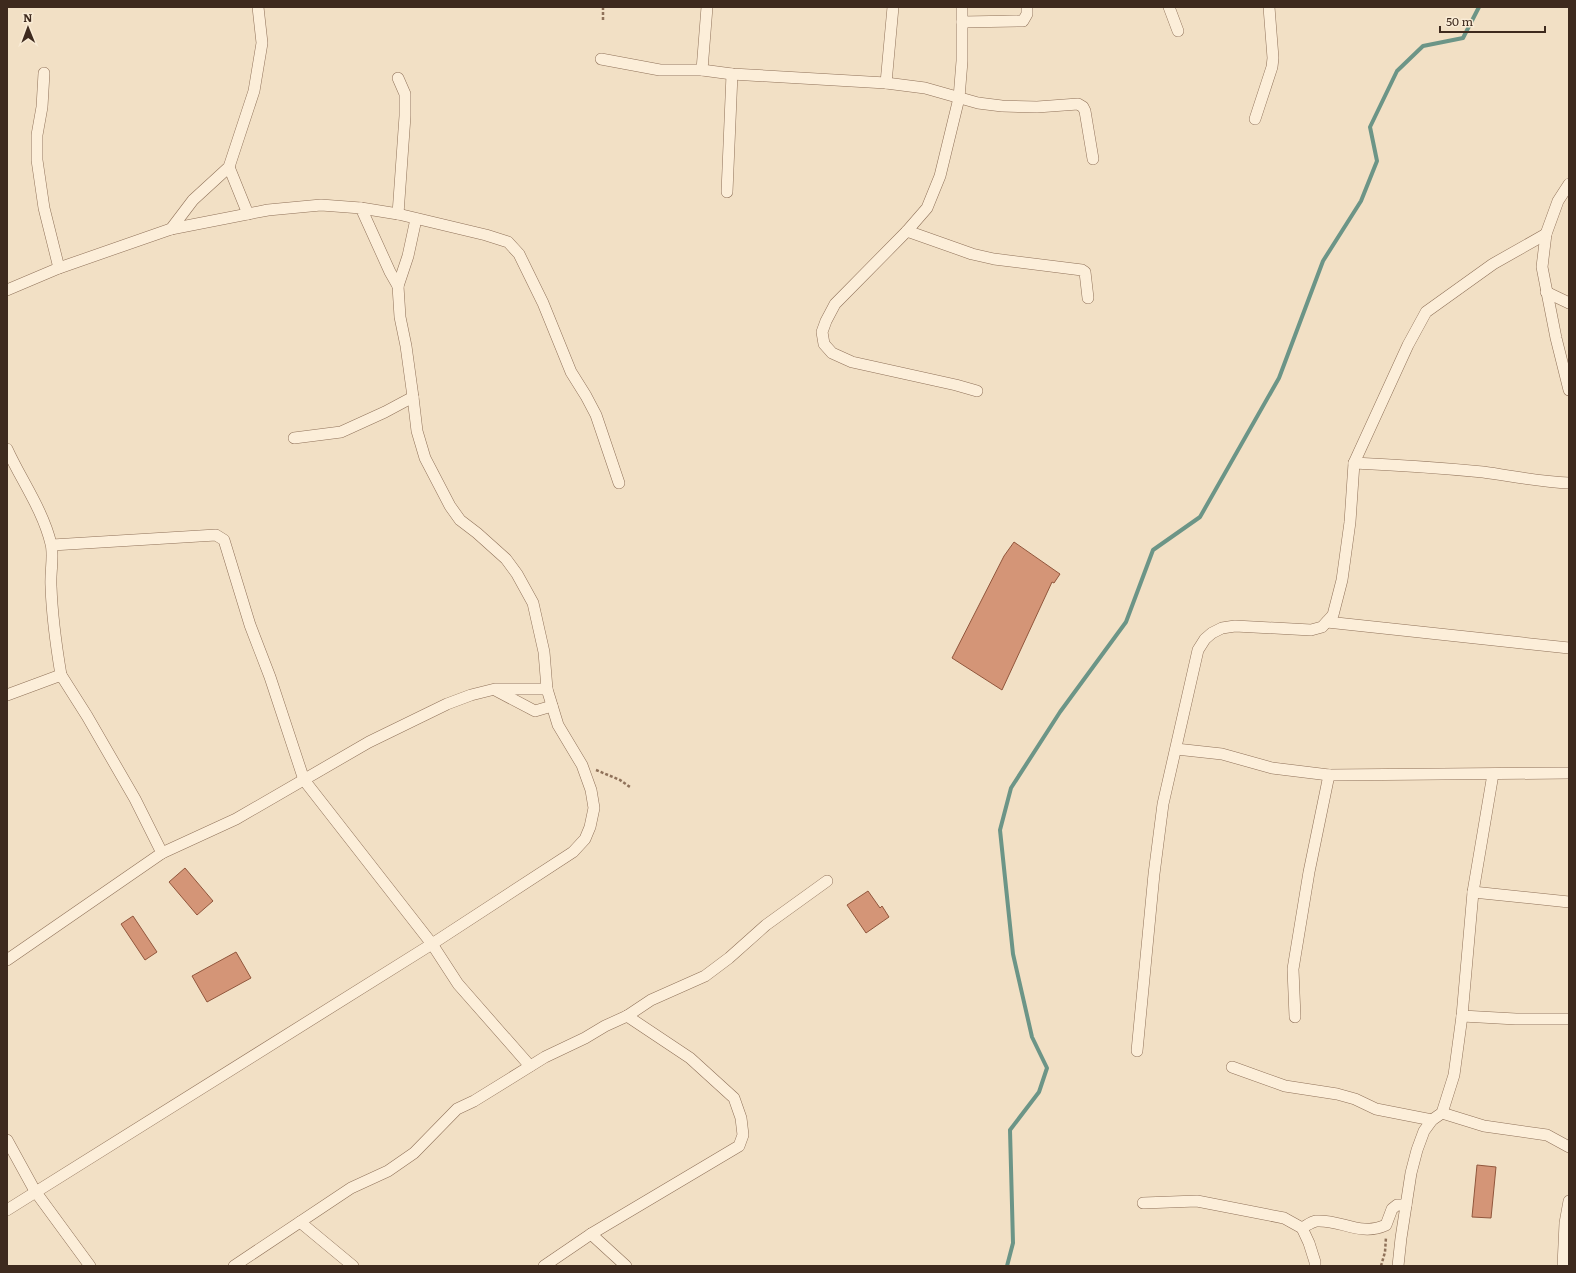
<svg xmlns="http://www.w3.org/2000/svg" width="1576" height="1273" font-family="Literata,serif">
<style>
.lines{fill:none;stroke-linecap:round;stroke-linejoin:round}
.stream{stroke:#6c9587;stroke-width:4}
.building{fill:#d49577;stroke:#91563c}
.street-casing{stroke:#8f7159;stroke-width:12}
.path{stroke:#8f7159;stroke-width:2.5;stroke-dasharray:3 2;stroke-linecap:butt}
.street{stroke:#fceed9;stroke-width:11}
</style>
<rect width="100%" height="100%" fill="#f2e0c5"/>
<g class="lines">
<path class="stream" d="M1007 1266 1013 1243 1010 1130 1039 1092 1047 1068 1032 1037 1013 954 1000 830 1011 788 1060 712 1126 622 1153 550 1200 517 1279 378 1323 261 1361 201 1377 161 1370 127 1397 71 1423 46 1463 38 1479 7"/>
</g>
<g class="building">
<path d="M1014 542 1060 574 1054 583 1052 582 1002 690 952 658 1004 556Z"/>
<path d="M185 868 213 901 197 915 169 882Z"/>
<path d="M868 891 880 908 882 906 889 917 866 933 847 905Z"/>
<path d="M133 916 157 952 145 960 121 924Z"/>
<path d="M236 952 251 978 207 1002 192 976Z"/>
<path d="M1477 1165 1496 1167 1491 1218 1472 1217Z"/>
</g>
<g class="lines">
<defs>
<g id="street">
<path d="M962 7V61L959 98 940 176 927 208 907 231 835 304 826 321 822 332 824 344 832 353 852 362 956 385 977 391"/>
<path d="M1169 7 1178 31"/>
<path d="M962 22 1023 21 1027 14V7"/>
<path d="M601 59 660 70H702L732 74 886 83 925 88 978 103 1002 106 1037 107 1078 104 1083 107 1085 111 1093 159"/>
<path d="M702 70 707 7"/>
<path d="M44 73 42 107 37 135V160L44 208 59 268"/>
<path d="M398 78 405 94V116L398 214"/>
<path d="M886 83 893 7"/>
<path d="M1255 119 1272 67 1273 58 1269 7"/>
<path d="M229 167 248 214"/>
<path d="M1569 184 1558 201 1546 234 1542 267 1556 338 1569 390"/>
<path d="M727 192 732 74"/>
<path d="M361 208 398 214 486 235 508 242 519 254 543 303 571 372 586 396 596 415 619 483"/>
<path d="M171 229 268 210 321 205 361 208 390 272 398 286 400 317 406 346 413 397 385 412 341 432 294 438"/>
<path d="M907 231 972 254 994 259 1082 270 1085 272 1088 298"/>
<path d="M398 286 408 256 416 219"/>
<path d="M7 290 59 268 171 229 193 200 229 167 254 91 262 43 258 7"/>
<path d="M1546 292 1569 303"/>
<path d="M7 449C21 480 43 510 51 544 54 555 50 574 51 586 52 616 56 645 61 675"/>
<path d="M1354 463C1398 465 1441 468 1483 472 1512 476 1540 482 1569 483"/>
<path d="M52 545 216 535 224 540 250 625 270 677 304 780 432 944 458 984 530 1066"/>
<path d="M1327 622 1569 648"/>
<path d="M495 690 535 711 552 706"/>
<path d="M7 695 61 675 87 716 135 799 162 853"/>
<path d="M1176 749 1222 754 1272 768 1329 775 1569 773"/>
<path d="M1473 892 1569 902"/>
<path d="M7 960 162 853 236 819 369 742 447 704 471 695 495 689H547"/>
<path d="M1462 1016 1516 1019H1569"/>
<path d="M1295 1017 1293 969 1309 872 1329 775"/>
<path d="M1137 1051 1154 874 1163 804 1198 650 1205 639 1212 633 1222 628 1235 626 1311 630 1322 627 1333 615 1342 580 1350 522 1354 463 1408 345 1426 312 1493 264 1546 234"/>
<path d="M1232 1067 1285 1086 1337 1094 1355 1099 1376 1109 1432 1120"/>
<path d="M1442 1113 1484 1126 1547 1135 1569 1147"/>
<path d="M7 1140 35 1191 90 1266"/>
<path d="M1143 1203 1197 1201 1284 1218 1302 1228 1309 1243 1315 1262V1266"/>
<path d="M7 1210 432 944 573 852 585 839 590 827 594 808 591 790 582 765 558 725 547 689 544 652 533 603 517 574 506 559 477 533 460 520 450 506 425 458 417 431 413 397"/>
<path d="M300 1222 353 1266"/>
<path d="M1302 1228C1306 1226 1311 1222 1316 1221 1341 1219 1360 1237 1386 1225L1392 1209 1397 1205H1406"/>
<path d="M591 1234 626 1266"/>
<path d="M234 1266 351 1188 388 1171 414 1153 457 1109 474 1101 545 1057 585 1038 605 1026 627 1016 651 1000 705 976 729 958 766 925 827 881"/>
<path d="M544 1266 591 1234 739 1146 743 1135 741 1118 734 1098 690 1058 627 1016"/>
<path d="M1398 1266 1401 1238 1411 1173 1417 1150 1424 1131 1432 1120 1442 1113 1454 1075 1462 1016 1473 892 1493 774"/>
<path d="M1563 1266 1565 1223 1569 1201"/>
</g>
</defs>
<use href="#street" class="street-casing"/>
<g class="path">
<path d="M603 7V20"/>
<path d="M596 770 620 780 630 787"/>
<path d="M1381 1266 1385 1252 1386 1237"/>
</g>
<use href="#street" class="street"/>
</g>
<rect width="1576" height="1273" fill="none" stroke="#3e2a1e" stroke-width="16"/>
<g transform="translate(28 28) rotate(359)" stroke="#f9ebd5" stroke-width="3" paint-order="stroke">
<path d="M0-3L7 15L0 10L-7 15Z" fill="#3e2a1e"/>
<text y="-6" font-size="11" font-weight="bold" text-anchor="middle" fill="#3e2a1e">N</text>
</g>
<path d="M1440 26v6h105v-6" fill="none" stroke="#3e2a1e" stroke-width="2"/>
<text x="1446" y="26" font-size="12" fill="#3e2a1e" stroke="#f9ebd5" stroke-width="3" paint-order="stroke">50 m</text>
</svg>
